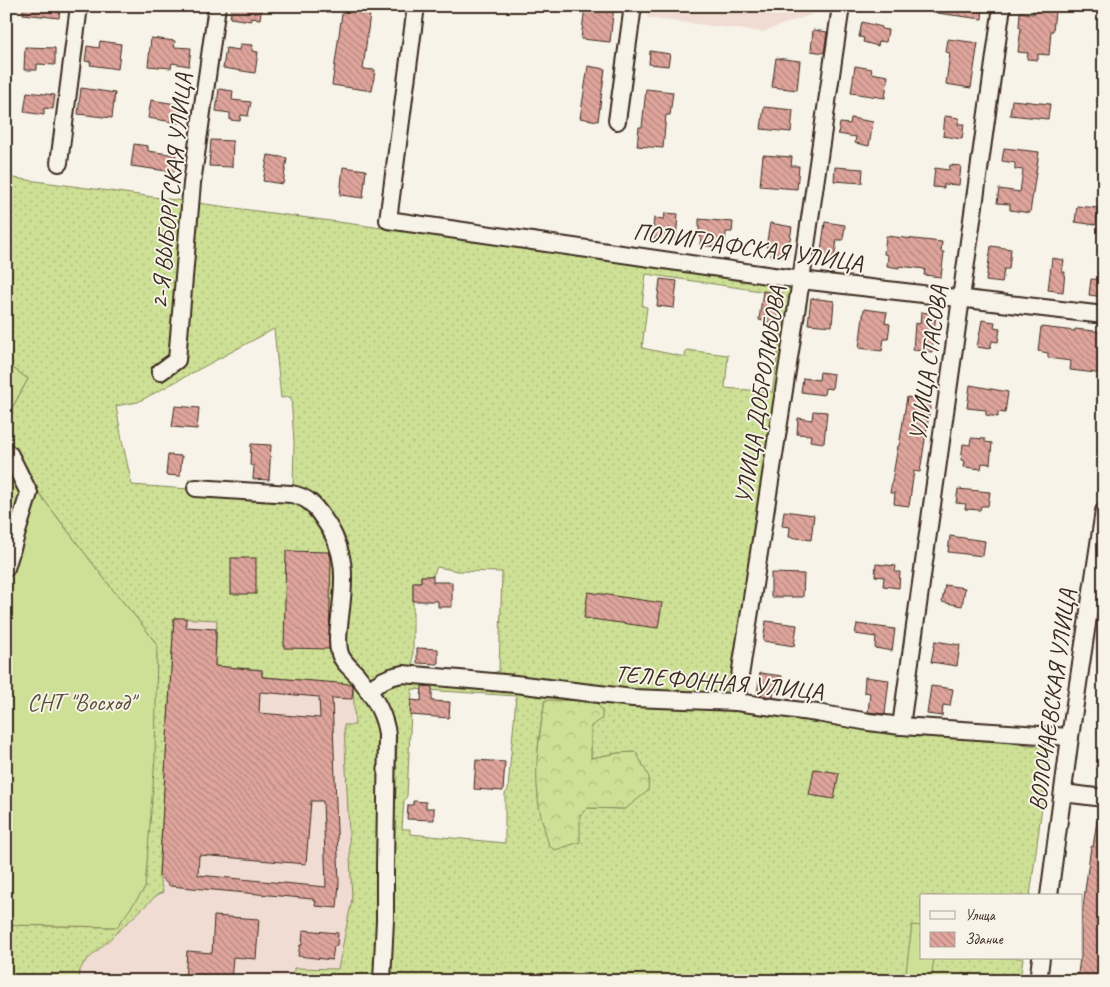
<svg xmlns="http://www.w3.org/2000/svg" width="1110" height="987" font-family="Caveat,sans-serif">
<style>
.built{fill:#f0dcd2}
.grass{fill:url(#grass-dots);stroke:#84855a;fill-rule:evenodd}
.forest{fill:url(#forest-crowns);stroke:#84855a}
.garden{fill:#cde095;stroke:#84855a}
.building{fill:url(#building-back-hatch);stroke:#3b2a1e;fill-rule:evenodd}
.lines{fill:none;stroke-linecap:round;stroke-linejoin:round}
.minor-casing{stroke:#3b2a1e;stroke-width:20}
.minor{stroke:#f7f3e8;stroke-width:16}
.labels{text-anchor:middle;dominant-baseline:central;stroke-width:4;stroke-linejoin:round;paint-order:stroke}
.street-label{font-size:24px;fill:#3b2a1e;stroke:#f7f3e8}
.park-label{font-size:24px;fill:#584e36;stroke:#f7f3e8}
</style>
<defs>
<pattern id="grass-dots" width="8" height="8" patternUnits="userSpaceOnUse" patternTransform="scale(1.25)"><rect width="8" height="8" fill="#cde095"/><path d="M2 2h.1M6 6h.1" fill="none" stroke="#b1c080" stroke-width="1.8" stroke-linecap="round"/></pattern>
<pattern id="forest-crowns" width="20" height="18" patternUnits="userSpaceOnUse" patternTransform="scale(1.25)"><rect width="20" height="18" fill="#cde095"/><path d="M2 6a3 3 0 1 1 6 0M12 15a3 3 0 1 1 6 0" fill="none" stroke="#b1c080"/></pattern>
<pattern id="building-back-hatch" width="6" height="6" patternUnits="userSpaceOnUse" patternTransform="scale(1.25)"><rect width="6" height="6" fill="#dfa59d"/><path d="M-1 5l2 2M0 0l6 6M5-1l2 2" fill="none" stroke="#b6877f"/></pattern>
</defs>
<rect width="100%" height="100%" fill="#f7f3e8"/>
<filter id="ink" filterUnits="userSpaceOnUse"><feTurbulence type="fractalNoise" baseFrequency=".02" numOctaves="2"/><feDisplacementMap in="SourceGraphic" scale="10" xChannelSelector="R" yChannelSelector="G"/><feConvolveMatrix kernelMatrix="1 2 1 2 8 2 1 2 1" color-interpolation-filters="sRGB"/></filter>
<g filter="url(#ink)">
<g class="built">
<path d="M649 6H824V10L762 32 647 18Z"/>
<path d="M174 618 217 620 215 666 262 670 266 677 353 685 355 725H344L352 899 338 969 295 968 294 981H79L80 970 84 963 157 895 163 892 159 876Z"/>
</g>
<g class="grass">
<path d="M6 177 795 284 733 698 405 670 363 695 371 710 378 726 381 748 376 981H294V968L338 969 352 899 344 725H355L353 685 266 677H262V670L215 666 217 620 174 618 159 876 163 892 157 895 84 963 80 970 79 981H6V925L117 927 157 645 144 627 113 590 41 496 6 436V419L28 379 6 363ZM646 274 781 294 776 323 782 325 772 392 725 388 728 355 686 350 685 357 642 348 647 307 642 306ZM274 329 281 398 291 397 294 442 293 489 227 485V481L189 479 188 489 132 485 122 440 116 406 138 402ZM437 567 458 571 502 572 499 671 486 675 413 668V582H421V576H433Z"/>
<path d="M395 681 736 707 864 729 1050 747 1030 896H921V958H1023L1020 981H390L392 867 397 744 393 718 376 693ZM412 689 516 696C514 727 510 758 508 790L505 794V843L410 834V829H402L404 801 407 796ZM545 700 591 726V758L618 753 636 752 625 809 587 808 580 814 538 798 537 768 539 737Z"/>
</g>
<path class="forest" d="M545 700 595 701 602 710V719L591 726V758L618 753 636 752 649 777 648 791 625 809 587 808 580 815V842L555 850 549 846C545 830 539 813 538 797 534 764 540 732 545 700Z"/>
<g class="garden">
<path d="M6 363 28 379 6 419Z"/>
<path d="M6 436 41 496 113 590 144 627 157 645 155 759 145 888 117 927 6 925Z"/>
<path d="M912 925 921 926V958H934L931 981 905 980Z"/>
</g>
<g class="building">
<path d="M23 6 60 7 59 18 23 14Z"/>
<path d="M232 6H262L260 19 251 18V21L230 18Z"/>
<path d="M343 6H371L363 69 375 70 372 91 332 85Z"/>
<path d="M585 6H614L610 42 581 39Z"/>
<path d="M938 6H983L982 19 937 13Z"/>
<path d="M1034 8 1055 11 1053 31H1051L1049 55 1038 54V60L1027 59 1028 53 1018 52 1021 28 1019 27 1020 12 1033 14Z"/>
<path d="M862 22 882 27 881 29 888 30 886 42 879 41 878 46 863 42 864 38 859 37Z"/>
<path d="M813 30 827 32 824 53 811 51Z"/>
<path d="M151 38 175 41 174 47 191 48 189 66 172 63 171 68 148 66Z"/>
<path d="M948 39 978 43 971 88 946 84 950 53 946 52Z"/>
<path d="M100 41 121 44 118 69 90 65 91 62 85 61 87 46 99 48Z"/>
<path d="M240 44 253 45 252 51 258 52 255 73 223 68 226 48 239 50Z"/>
<path d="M25 47 55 48V65L37 64V70H24Z"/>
<path d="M650 51 670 54 668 66 649 64Z"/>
<path d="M776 58 800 61 797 90 772 87Z"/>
<path d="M588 66 605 69 598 121 580 118Z"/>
<path d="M855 66 872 69 871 73 888 76 885 98 851 93Z"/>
<path d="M81 88 115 93 112 118 78 114Z"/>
<path d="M219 89 233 91 232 100 251 102 248 116 241 115 240 121 230 120V113L216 111Z"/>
<path d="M646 89 673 92 670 115H666L663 148 637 146 639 127H642Z"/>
<path d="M27 92 55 95 53 109 44 108V115L24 112Z"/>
<path d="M151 100 182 105 179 123 148 118Z"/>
<path d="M1012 100 1050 104 1048 119 1010 115Z"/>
<path d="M764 107 793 110 791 132 761 129Z"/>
<path d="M945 116 959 118 958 124H964L962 139 943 136Z"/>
<path d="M851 118 873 122 869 146 855 143 856 137 838 134 840 123 850 124Z"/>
<path d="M211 140 233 141 232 167 209 166Z"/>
<path d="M134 144 148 146V151L176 155 174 172 131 166Z"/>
<path d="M1004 148 1039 152 1030 213 1010 210V204L997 203 999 189 1020 192 1023 170 1015 169V163L1002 161Z"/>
<path d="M268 155 287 158 283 184 263 181Z"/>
<path d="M763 155 792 157 791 166H799L797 189 760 186Z"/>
<path d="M950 165 961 166 959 185 944 184V188L933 187 935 168 949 170Z"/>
<path d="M343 167 366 170 363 198 340 195Z"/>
<path d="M835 167 863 169 862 183 834 181Z"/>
<path d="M1077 206 1098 208 1096 225 1075 222Z"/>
<path d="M665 213 678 214 676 240 652 238 654 218 664 219Z"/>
<path d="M699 219 733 222 732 232H726L725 248 700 245 701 236 699 235Z"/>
<path d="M825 222 845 225 843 240H837L834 260 820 258Z"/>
<path d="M770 223 792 227 787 258 771 256 772 249 766 247Z"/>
<path d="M886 236 942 242 941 252H944L941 277 924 275 925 269 899 266V268L887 266 888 255 884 254Z"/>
<path d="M991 246 1011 249 1009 269H1004L1002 283 986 281Z"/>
<path d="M1052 258 1064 260 1062 272H1065L1063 292 1048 290Z"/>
<path d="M660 279 677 281 674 308 657 306Z"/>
<path d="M1091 279 1104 280V297L1089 295Z"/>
<path d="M763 291 782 294 776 323 759 320Z"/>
<path d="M811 298 834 301 832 326 808 324Z"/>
<path d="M864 309 887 312 885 323 890 324 888 339H884L882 351 859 348Z"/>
<path d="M921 312 936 314 932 352 913 350 915 323 920 324Z"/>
<path d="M982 320 995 322 994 327 1000 328 998 342 992 341 990 349 977 347Z"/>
<path d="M1041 327 1075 331V329L1104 332V374L1070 370 1071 361 1048 358V353L1038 351Z"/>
<path d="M820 372 834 374 832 389 825 388 824 395 801 392 803 378 819 380Z"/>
<path d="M970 385 1008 392 1005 413 998 412V417L986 415V410L967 408Z"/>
<path d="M907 397 931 401 920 472 914 471 909 506 894 504 895 493H890L898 446H899Z"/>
<path d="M175 406 199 408 197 429 172 427Z"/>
<path d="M813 411 827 412 824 443 810 441 811 435 797 434 798 418 812 420Z"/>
<path d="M971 438 985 439V442L992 443 990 464 982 463 981 469 964 467 965 461 961 460 963 444 970 445Z"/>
<path d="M251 444 271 445 269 480 253 479 254 466 250 465Z"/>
<path d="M168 455 182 456 180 476 166 475Z"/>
<path d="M958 489 990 492 988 506H981L980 510 965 509 966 504 956 503Z"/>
<path d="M784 511 814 515 811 540 789 537 790 527 782 526Z"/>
<path d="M950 536 985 541 983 556 948 552Z"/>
<path d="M286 551 329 552 331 559 329 649 284 648Z"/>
<rect x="231" y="558" width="25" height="36"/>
<path d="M876 564 896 566 895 572H900L899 588 883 586 884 577 875 576Z"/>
<path d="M771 573 804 574 803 597H771Z"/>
<path d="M421 576H433V582H452V607H438V601H413V582H421Z"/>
<path d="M945 585 965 588 962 606 942 602Z"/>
<path d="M588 592 662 603 658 628 584 618Z"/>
<path d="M174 618H186V627L216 629 215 666 262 670V677L352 684 353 686 352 699 332 698 339 883 337 908 315 906 316 901H313V899L170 886 159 876ZM260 692 319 697 320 718 259 713ZM311 801H323L326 887 198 875 199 855 306 864Z"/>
<path d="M766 621 797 625 794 646 763 641Z"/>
<path d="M857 624 895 629 892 651 875 648 876 637 855 634Z"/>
<path d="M935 641 960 645 957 666 931 662Z"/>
<path d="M417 648 438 649V664L417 663Z"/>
<path d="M760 673 782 676 780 691 774 690 773 697 757 695Z"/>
<path d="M865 677 889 680 885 714 868 712 870 693 864 692Z"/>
<path d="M422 686 432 687V701L450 702 449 718 410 715 411 700 421 701Z"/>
<path d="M931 686 953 689 950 706 943 705 942 716 927 714Z"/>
<path d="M476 760 505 762 503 791 474 789Z"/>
<path d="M814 769 839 773 834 799 809 795Z"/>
<path d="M413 801 426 802V808H434V820L407 819 408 805H413Z"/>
<path d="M1097 821H1104V965L1102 981H1077L1080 958H1081V923L1086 883 1091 846 1093 847Z"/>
<path d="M214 916 259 919 256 959 233 957 231 981H185L187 951 212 953Z"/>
<path d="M303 930 338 933 337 946H334L332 960 298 956 300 945H302Z"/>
</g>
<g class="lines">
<defs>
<g id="minor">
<path d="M416 6 388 220 801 280 1104 315"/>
<path d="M617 121 633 6"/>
<path d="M59 163 79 6"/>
<path d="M160 372 177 360 192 183 217 6"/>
<path d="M6 452 10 455 29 493 6 568"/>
<path d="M196 488 291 494C308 497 314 505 323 518 347 550 345 579 340 617 339 629 336 642 340 654 343 663 351 668 357 675 371 692 385 713 387 735L385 867V920L382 981"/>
<path d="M368 691C380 681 387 677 403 674L515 684 633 698 736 702 817 713 869 722 901 726 1070 737"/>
<path d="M736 702 801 280 841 6"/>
<path d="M901 726 1002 6"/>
<path d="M1063 793 1104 798"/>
<path d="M1049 896 1070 737 1104 511"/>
<path d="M1038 981 1041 958"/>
</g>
</defs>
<use href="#minor" class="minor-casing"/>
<use href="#minor" class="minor"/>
</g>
</g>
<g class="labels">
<g class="street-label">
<text transform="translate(171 191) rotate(-84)">2-Я ВЫБОРГСКАЯ УЛИЦА</text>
<text transform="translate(748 247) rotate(8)">ПОЛИГРАФСКАЯ УЛИЦА</text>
<text transform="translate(928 363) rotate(-82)">УЛИЦА СТАСОВА</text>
<text transform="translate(760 395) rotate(-81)">УЛИЦА ДОБРОЛЮБОВА</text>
<text transform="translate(719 682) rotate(5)">ТЕЛЕФОННАЯ УЛИЦА</text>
<text transform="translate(1052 700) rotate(-82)">ВОЛОЧАЕВСКАЯ УЛИЦА</text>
</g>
<g class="park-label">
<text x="81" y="702">СНТ "Восход"</text>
</g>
</g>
<rect width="1110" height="987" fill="none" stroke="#f7f3e8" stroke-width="25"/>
<rect x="12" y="12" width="1085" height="962" fill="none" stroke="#3b2a1e" stroke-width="2" filter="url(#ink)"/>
<rect x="920" y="894" width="162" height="65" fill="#f7f3e8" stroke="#aca397"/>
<rect x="930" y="911" width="25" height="8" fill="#f7f3e8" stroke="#aca397"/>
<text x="965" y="920" font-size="15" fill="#3b2a1e">Улица</text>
<rect x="930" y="932" width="25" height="15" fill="url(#building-back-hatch)" stroke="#aca397"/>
<text x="965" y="944" font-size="15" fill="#3b2a1e">Здание</text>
</svg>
